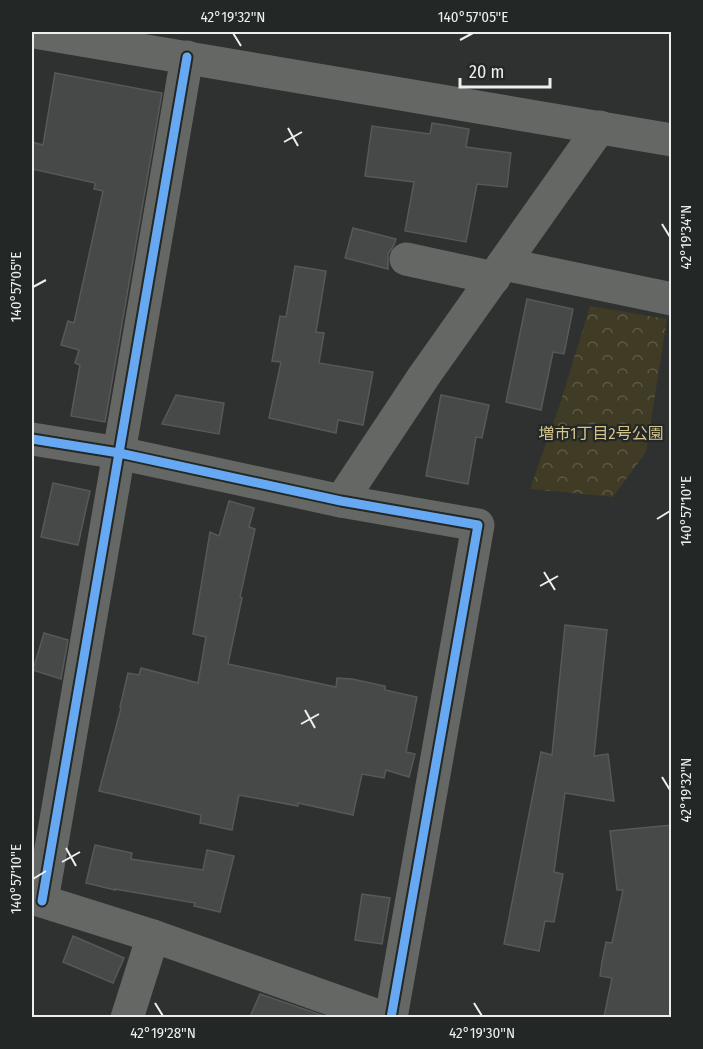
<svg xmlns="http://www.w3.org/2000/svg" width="703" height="1049" font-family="'Fira Sans Condensed','Noto Sans JP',sans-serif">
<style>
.park{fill:url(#park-crowns)}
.building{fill:#464948;stroke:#565959;stroke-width:1.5}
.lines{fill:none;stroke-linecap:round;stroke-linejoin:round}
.minor{stroke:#646763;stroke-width:33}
.cycleway-casing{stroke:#232826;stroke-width:13}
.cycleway{stroke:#66a8f1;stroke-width:9}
.ticks{fill:none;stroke:#ecefed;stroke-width:2}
.labels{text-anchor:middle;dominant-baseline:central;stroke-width:4.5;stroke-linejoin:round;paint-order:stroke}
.park-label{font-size:16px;fill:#d4c48e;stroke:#232826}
.neatline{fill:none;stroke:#ecefed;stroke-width:2}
.ticks-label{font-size:15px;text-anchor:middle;fill:#ecefed}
</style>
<defs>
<pattern id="park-crowns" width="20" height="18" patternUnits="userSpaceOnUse" patternTransform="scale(1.5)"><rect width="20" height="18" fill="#403b25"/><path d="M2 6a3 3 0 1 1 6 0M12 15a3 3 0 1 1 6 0" fill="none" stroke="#5c5845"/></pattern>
</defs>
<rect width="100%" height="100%" fill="#2e312f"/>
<path class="park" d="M590 306 667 319 646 452 613 497 530 489 561 401Z"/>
<g class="building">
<path d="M55 73 162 93 105 422 71 416 80 365 75 363 79 350 61 345 68 321 74 323 103 191 94 189 95 183 32 169V142L43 145Z"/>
<path d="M432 123 469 129 466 147 511 153 507 187 477 184 466 242 405 231 414 182 365 176 372 126 430 134Z"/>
<path d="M353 228 396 239 394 245 388 254V269L345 258Z"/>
<path d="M295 266 326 271 316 332 324 333 319 363 373 372 363 425 338 420 336 433 269 418 281 362 272 361 280 316 286 317Z"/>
<path d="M527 299 573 309 564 354 553 352 541 410 506 402Z"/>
<path d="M176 395 224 403 219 434 162 424Z"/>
<path d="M441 395 489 405 482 438 476 437 468 484 426 476Z"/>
<path d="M53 483 90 491 78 545 41 537Z"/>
<path d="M229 501 254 508 249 527 255 529 240 597 242 598 228 664 336 687 337 678 352 679 385 686V690L417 697 406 752 415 754 409 777 386 770 384 778 362 774 353 815 298 803V806L239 795 232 830 200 823 201 815 99 791 121 708 120 707 128 673 139 675 141 668 198 683 206 637 193 634 210 532 219 536Z"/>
<path d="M565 625 607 630 594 756 608 754 614 801 565 793 554 872 563 874 554 922 545 921 539 951 504 944 541 752 552 755Z"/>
<path d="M44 633 68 640 61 679 33 670Z"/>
<path d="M672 825V1017H604L612 978 600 976 602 962 606 942 612 943 623 890H617L610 831Z"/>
<path d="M95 845 132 853 131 859 203 870 207 850 234 856 220 912 194 906 195 903 115 889V890L86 883Z"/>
<path d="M362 894 390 898 382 944 355 940Z"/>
<path d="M73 936 124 958 113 983 63 962Z"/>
<path d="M260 994 327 1017H250Z"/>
</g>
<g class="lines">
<g class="minor">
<path d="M34 32 672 140"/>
<path d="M406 259 494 278"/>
<path d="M504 264 672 299"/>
<path d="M32 439 119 453 341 501 478 525 391 1018"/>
<path d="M341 501 424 376 600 127"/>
<path d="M32 898 153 936 384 1018"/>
<path d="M42 901 187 57"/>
<path d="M127 1018 153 936"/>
</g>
<defs>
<g id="cycleway">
<path d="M32 439 119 453 341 501 478 525 391 1018"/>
<path d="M42 901 187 57"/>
</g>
</defs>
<use href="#cycleway" class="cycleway-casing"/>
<use href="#cycleway" class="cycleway"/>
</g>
<path class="ticks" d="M233 33 241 46M460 40 473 33M288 128 298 146M284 142 302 132M662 224 670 237M33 287 46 280M657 519 670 511M544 572 555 590M540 586 558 576M305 710 315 728M301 724 319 714M662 777 670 790M66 848 76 866M62 862 80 852M33 879 46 871M155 1003 163 1016M474 1003 482 1016"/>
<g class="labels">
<g class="park-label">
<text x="601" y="433">増市1丁目2号公園</text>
</g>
</g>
<rect width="703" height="1049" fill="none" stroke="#232826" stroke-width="66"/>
<path d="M460 78v9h90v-9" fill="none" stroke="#ecefed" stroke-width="3"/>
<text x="469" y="78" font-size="18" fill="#ecefed" stroke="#232826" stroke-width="4.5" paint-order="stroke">20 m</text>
<rect x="33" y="33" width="637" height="983" class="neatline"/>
<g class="ticks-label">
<text x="233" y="22">42°19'32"N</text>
<text x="473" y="22">140°57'05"E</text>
<text transform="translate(686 237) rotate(-90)" y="5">42°19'34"N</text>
<text transform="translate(16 287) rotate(-90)" y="5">140°57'05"E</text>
<text transform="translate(686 511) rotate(-90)" y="5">140°57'10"E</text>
<text transform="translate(686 790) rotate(-90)" y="5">42°19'32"N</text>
<text transform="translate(16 879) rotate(-90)" y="5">140°57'10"E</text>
<text x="163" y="1038">42°19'28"N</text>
<text x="482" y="1038">42°19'30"N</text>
</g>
</svg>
